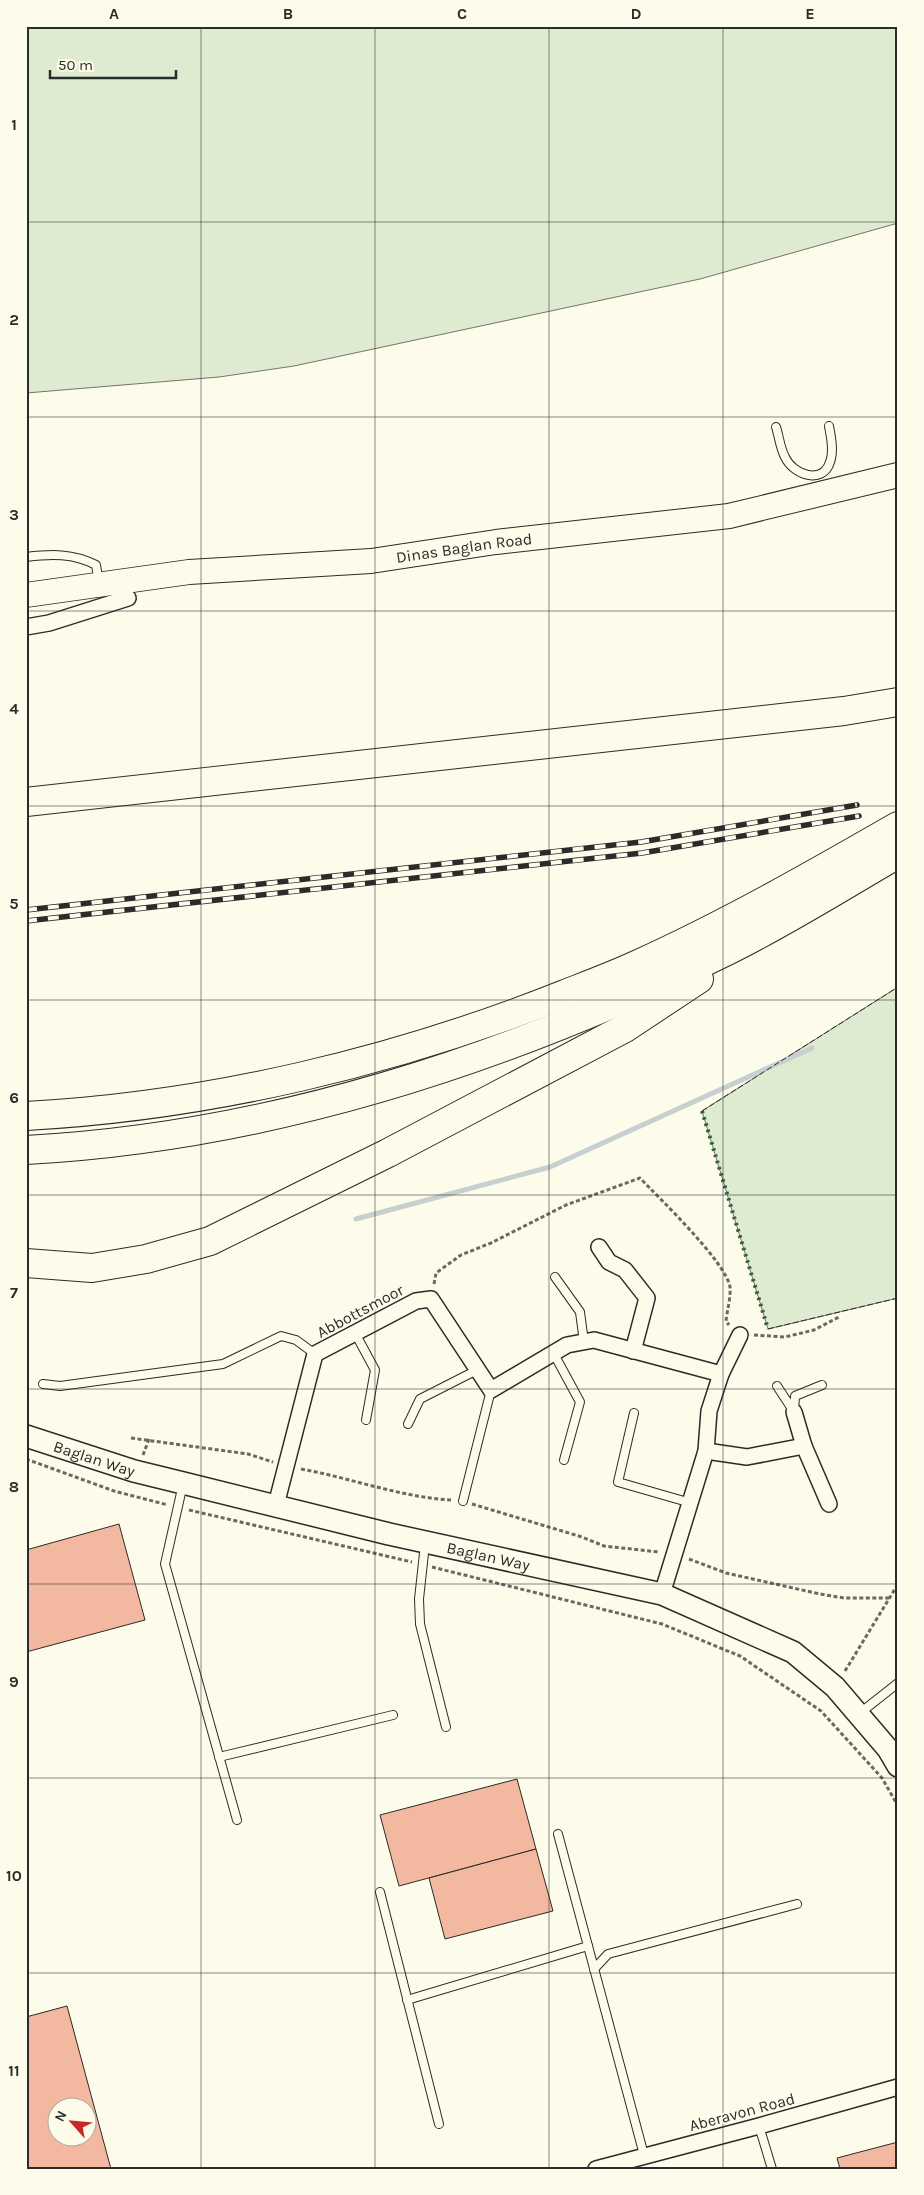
<svg xmlns="http://www.w3.org/2000/svg" width="924" height="2195" font-family="Karla,sans-serif">
<style>
.green{fill:#deebd1;stroke:#74746e}
.lines{fill:none;stroke-linecap:round;stroke-linejoin:round}
.stream{stroke:#c7d0d0;stroke-width:5}
.building{fill:#f2b8a0;stroke:#2b2b2b;fill-rule:evenodd}
.lane-casing{stroke:#2b2b2b;stroke-width:10}
.street-casing{stroke:#2b2b2b;stroke-width:18}
.secondary-casing{stroke:#2b2b2b;stroke-width:24}
.primary-casing{stroke:#2b2b2b;stroke-width:26}
.highway-casing{stroke:#2b2b2b;stroke-width:30}
.path{stroke:#6a6964;stroke-width:3;stroke-dasharray:4 2.5;stroke-linecap:butt}
.lane{stroke:#fdfbea;stroke-width:8}
.street{stroke:#fdfbea;stroke-width:15}
.secondary{stroke:#fdfbea;stroke-width:21}
.primary{stroke:#fdfbea;stroke-width:24}
.highway{stroke:#fdfbea;stroke-width:28}
.rail-casing{stroke:#2b2b2b;stroke-width:5.5}
.rail{stroke:#fdfbea;stroke-width:4;stroke-dasharray:11;stroke-linecap:butt}
.hedge{stroke:#34623c;stroke-width:4;stroke-dasharray:2.5 4;stroke-linecap:butt}
.fence{stroke:#2b2b2b;stroke-width:1;stroke-dasharray:6 2.5;stroke-linecap:butt}
.grid{fill:none;stroke:#2b2b2b;stroke-width:1;stroke-opacity:0.55}
.labels{text-anchor:middle;dominant-baseline:central;stroke-width:4;stroke-linejoin:round;paint-order:stroke}
.street-label{font-size:16px;fill:#2b2b2b;stroke:#fdfbea}
.neatline{fill:none;stroke:#2b2b2b;stroke-width:2}
.grid-label{font-size:16px;text-anchor:middle;font-weight:bold;fill:#2b2b2b}
</style>
<rect width="100%" height="100%" fill="#fdfbea"/>
<g class="green">
<path d="M26 26H898V223L700 279 294 366 219 377 26 393Z"/>
<path d="M898 987V1298L768 1329 702 1111Z"/>
</g>
<g class="lines">
<path class="stream" d="M356 1219 550 1167 812 1048"/>
</g>
<g class="building">
<path d="M119 1524 145 1620 26 1652V1550Z"/>
<path d="M517 1779 536 1849 399 1886 380 1815Z"/>
<path d="M536 1849 553 1911 445 1939 429 1878Z"/>
<path d="M67 2006 111 2169H26V2017ZM58 2108H88V2138H58Z"/>
<path d="M898 2142V2169H840L837 2158Z"/>
</g>
<g class="lines">
<defs>
<g id="lane">
<path d="M776 427C779 436 780 448 785 457 793 475 823 485 830 462 834 451 831 437 829 426"/>
<path d="M26 557C51 554 73 553 96 565L99 583"/>
<path d="M555 1277 580 1312 584 1342"/>
<path d="M355 1333 375 1370 366 1420"/>
<path d="M554 1354 580 1402 564 1460"/>
<path d="M43 1384 60 1386 223 1364 281 1336 296 1340 315 1354"/>
<path d="M777 1386 794 1412 795 1396 822 1385"/>
<path d="M634 1413 618 1482 691 1503"/>
<path d="M408 1424 420 1399 477 1370"/>
<path d="M183 1484 165 1564 237 1820"/>
<path d="M463 1501 491 1390"/>
<path d="M425 1544 419 1599 420 1624 446 1727"/>
<path d="M860 1713 898 1683"/>
<path d="M219 1757 393 1715"/>
<path d="M558 1834 644 2155"/>
<path d="M380 1892 439 2124"/>
<path d="M594 1969 608 1954 797 1904"/>
<path d="M407 2000 588 1946"/>
<path d="M759 2126 772 2169"/>
</g>
<g id="street">
<path d="M26 627 49 623 128 598"/>
<path d="M599 1247 609 1262 625 1270 647 1298 633 1351"/>
<path d="M721 1374 740 1335"/>
<path d="M794 1412 804 1446 829 1504"/>
<path d="M706 1451 747 1457 804 1446"/>
<path d="M276 1505 315 1354 416 1301 431 1299 491 1390 567 1345 594 1340 721 1374 709 1411 706 1451 662 1594"/>
<path d="M596 2169 759 2126 898 2087"/>
</g>
<g id="secondary">
<path id="s1" d="M26 1436 134 1471 183 1483 389 1534 662 1594 793 1652 835 1687 888 1749 898 1766"/>
</g>
<g id="primary">
<path id="s2" d="M26 595 189 572 371 561 496 542 729 516 898 475"/>
</g>
<g id="highway">
<path d="M26 802 844 711 898 702"/>
<path d="M26 1116C210 1106 394 1062 565 994 588 985 612 976 634 966 725 925 811 876 898 826"/>
<path d="M26 1150C270 1137 510 1058 727 951 786 922 841 887 898 854"/>
<path d="M26 1263 92 1268 146 1259 210 1241 388 1153 625 1028 699 979"/>
</g>
</defs>
<use href="#lane" class="lane-casing"/>
<use href="#street" class="street-casing"/>
<use href="#secondary" class="secondary-casing"/>
<use href="#primary" class="primary-casing"/>
<use href="#highway" class="highway-casing"/>
<g class="path">
<path d="M434 1284 436 1273 461 1255 491 1243 566 1205 640 1178C659 1198 726 1262 730 1287 731 1297 727 1311 726 1321L729 1325"/>
<path d="M754 1335 785 1337 814 1330 839 1317"/>
<path d="M131 1438 248 1454 273 1462"/>
<path d="M143 1455 149 1439"/>
<path d="M26 1459 114 1491 168 1505"/>
<path d="M301 1469C351 1478 400 1497 451 1500"/>
<path d="M472 1504 582 1537 604 1546 659 1552"/>
<path d="M189 1510 412 1562"/>
<path d="M689 1559 726 1573 820 1594 844 1598H889"/>
<path d="M432 1567 662 1624 740 1656 821 1711 882 1778 898 1806"/>
<path d="M845 1671 898 1584"/>
</g>
<use href="#lane" class="lane"/>
<use href="#street" class="street"/>
<use href="#secondary" class="secondary"/>
<use href="#primary" class="primary"/>
<use href="#highway" class="highway"/>
<defs>
<g id="rail">
<path d="M26 910 641 842 857 805"/>
<path d="M26 921 642 853 859 816"/>
</g>
</defs>
<use href="#rail" class="rail-casing"/>
<use href="#rail" class="rail"/>
<path class="hedge" d="M702 1111 768 1329"/>
<g class="fence">
<path d="M702 1111 898 987"/>
<path d="M768 1329 898 1298"/>
</g>
</g>
<path class="grid" d="M201 26V2169M375 26V2169M549 26V2169M723 26V2169M26 222H898M26 417H898M26 611H898M26 806H898M26 1000H898M26 1195H898M26 1389H898M26 1584H898M26 1778H898M26 1973H898"/>
<g class="labels">
<g class="street-label">
<text stroke="none"><textPath href="#s2" startOffset="441">Dinas Baglan Road</textPath></text>
<text transform="translate(360 1311) rotate(-28)">Abbottsmoor</text>
<text stroke="none"><textPath href="#s1" startOffset="72">Baglan Way</textPath></text>
<text stroke="none"><textPath href="#s1" startOffset="478">Baglan Way</textPath></text>
<text transform="translate(742 2112) rotate(-15)">Aberavon Road</text>
</g>
</g>
<rect width="924" height="2195" fill="none" stroke="#fdfbea" stroke-width="55"/>
<g transform="translate(72 2122) rotate(297)"><circle r="24" fill="#fdfbea" stroke="#a9a89e"/>
<path d="M0-4L9 19L0 12L-9 19Z" fill="#c62828"/>
<text y="-8" font-size="14" font-weight="bold" text-anchor="middle" fill="#2b2b2b">N</text>
</g>
<path d="M50 70v8h126v-8" fill="none" stroke="#2b2b2b" stroke-width="2.5"/>
<text x="58" y="70" font-size="15" fill="#2b2b2b" stroke="#fdfbea" stroke-width="4" paint-order="stroke">50 m</text>
<rect x="28" y="28" width="868" height="2140" class="neatline"/>
<g class="grid-label">
<text x="114" y="19">A</text>
<text x="288" y="19">B</text>
<text x="462" y="19">C</text>
<text x="636" y="19">D</text>
<text x="810" y="19">E</text>
<text x="14" y="130">1</text>
<text x="14" y="325">2</text>
<text x="14" y="520">3</text>
<text x="14" y="714">4</text>
<text x="14" y="909">5</text>
<text x="14" y="1103">6</text>
<text x="14" y="1298">7</text>
<text x="14" y="1492">8</text>
<text x="14" y="1687">9</text>
<text x="14" y="1881">10</text>
<text x="14" y="2076">11</text>
</g>
</svg>
